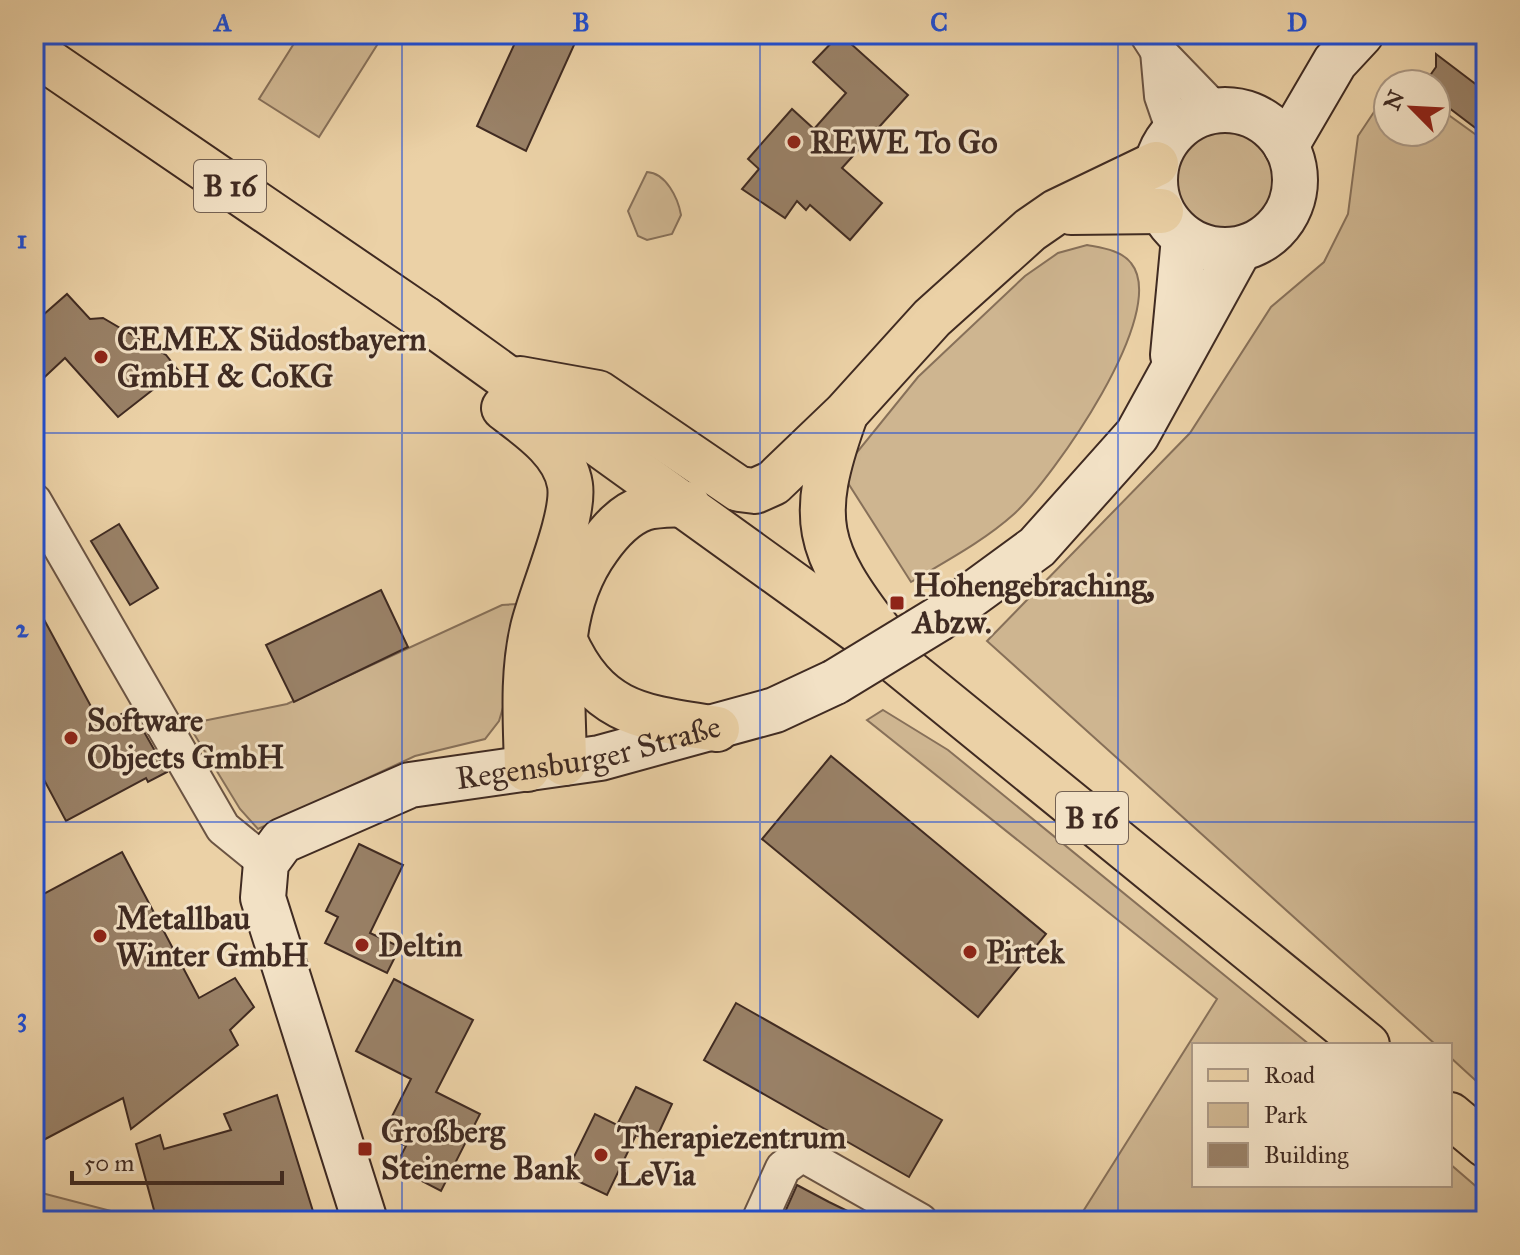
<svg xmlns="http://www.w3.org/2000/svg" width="1520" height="1255" font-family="'IM FELL Great Primer',serif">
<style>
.green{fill:#ceb590;stroke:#877059;stroke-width:2}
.building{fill:#998167;stroke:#402b22;stroke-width:2}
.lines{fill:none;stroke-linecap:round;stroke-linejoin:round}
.street-casing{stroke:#6b5443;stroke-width:38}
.secondary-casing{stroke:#402b22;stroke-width:48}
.primary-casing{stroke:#402b22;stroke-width:48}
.highway-casing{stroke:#402b22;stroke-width:48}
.street{stroke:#f2e1c5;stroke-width:34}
.secondary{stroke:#f2e1c5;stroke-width:44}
.primary{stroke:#ebd1a6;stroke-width:44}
.highway{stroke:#ebd1a6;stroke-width:44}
.secondary-bridge-casing{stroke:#402b22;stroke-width:48;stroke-linecap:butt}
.secondary-bridge{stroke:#f2e1c5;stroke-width:44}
.grid{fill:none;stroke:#1d4ed8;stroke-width:2;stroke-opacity:0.55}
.poi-dot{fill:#8f2418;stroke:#f2e1c5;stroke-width:3}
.labels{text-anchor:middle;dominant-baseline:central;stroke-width:6;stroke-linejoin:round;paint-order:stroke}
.shield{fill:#f2e1c5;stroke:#756253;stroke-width:2}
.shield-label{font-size:30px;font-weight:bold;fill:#402b22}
.poi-label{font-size:32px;font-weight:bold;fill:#402b22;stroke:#f2e1c5;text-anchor:start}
.street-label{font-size:32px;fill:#402b22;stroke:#f2e1c5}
.neatline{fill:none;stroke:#1d4ed8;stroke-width:3}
.grid-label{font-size:26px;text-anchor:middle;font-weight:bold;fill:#1d4ed8}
</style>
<rect width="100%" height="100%" fill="#ebd1a6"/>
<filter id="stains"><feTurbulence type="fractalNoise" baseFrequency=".0025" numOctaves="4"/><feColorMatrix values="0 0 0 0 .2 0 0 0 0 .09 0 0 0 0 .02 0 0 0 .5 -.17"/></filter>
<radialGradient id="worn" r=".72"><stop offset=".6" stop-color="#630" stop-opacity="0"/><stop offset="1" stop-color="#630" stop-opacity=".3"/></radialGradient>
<g class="green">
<path d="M300 34H384L319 137 259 99Z"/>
<path d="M1388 91V132H1436V106L1486 142V1090L1450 1057V1045H1436L987 641 1190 433 1271 307 1324 262 1348 214 1358 136Z"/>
<circle cx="1223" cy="179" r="54"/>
<path d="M647 172C666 173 678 198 681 215L672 234 647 240 638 236 628 211Z"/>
<path d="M1087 245C1102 248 1121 250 1131 263 1171 312 1052 479 1014 514 984 541 946 561 911 582L841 472 918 377 1025 276 1058 253Z"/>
<path d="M517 604 507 694 499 721 485 739 415 756 258 829 240 809 188 724 287 704 502 605Z"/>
<path d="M883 710 948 750 1310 1045H1194V1185H1450V1164L1486 1195V1221H1077L1217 999 867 720Z"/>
<path d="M34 1191 138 1218V1221H34Z"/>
</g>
<g class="building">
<path d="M519 34H579L526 151 477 126Z"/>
<path d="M840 34 908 95 842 168 882 203 850 240 810 205 806 210 797 201 785 218 742 189 759 169 748 159 792 109 814 129 846 93 813 62Z"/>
<path d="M1436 54 1486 92V136L1436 98V84H1424L1436 67Z"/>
<path d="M67 294 90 319 103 318 166 355 178 370 118 417 65 358 34 387V323Z"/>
<path d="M119 524 158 588 130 605 91 541Z"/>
<path d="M381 590 408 647 294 702 266 645Z"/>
<path d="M34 601 101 725 131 709 167 772 148 782 146 778 66 821 34 761Z"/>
<path d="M831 756 1046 934 978 1017 762 839Z"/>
<path d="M359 844 403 865 370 933 400 947 387 973 325 943 338 917 326 911Z"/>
<path d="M122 852 199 998 235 978 254 1007 230 1030 238 1045 131 1129 123 1098 34 1145V899Z"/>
<path d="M394 979 473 1020 436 1092 480 1114 441 1191 395 1167 406 1146 383 1134 411 1079 356 1051Z"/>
<path d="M736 1003 942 1120 909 1177 704 1060Z"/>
<path d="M636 1087 672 1104 654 1143 636 1135 607 1195 565 1175 595 1114 617 1125Z"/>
<path d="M277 1095 316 1221H157L136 1144 160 1135 164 1149 231 1130 224 1114Z"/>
<path d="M797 1185 829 1202 868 1221H781Z"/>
</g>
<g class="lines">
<defs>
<g id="street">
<path d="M1147 34 1158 51 1216 111"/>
<path d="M1158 51 1162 96 1174 131"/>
<path d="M34 501 223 828 266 863"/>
<path d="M759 1221 783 1168 802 1154 920 1221"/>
</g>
<g id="secondary">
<circle cx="1225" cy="180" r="70"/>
<path d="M1286 146 1335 62 1361 34"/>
<path d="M1173 355 1184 238"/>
<path d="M940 618 1037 547 1137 435 1239 250"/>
<path id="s1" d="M365 1221 263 898 266 863 282 841 410 785 600 758 775 710 835 682"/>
</g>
<path id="primary" d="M34 52 425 319"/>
<g id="highway">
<path d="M1071 212 1161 211"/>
<path d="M425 319 861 633 1367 1045"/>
<path d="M520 379 598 393 739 489 755 491 773 483 845 414 932 318 1030 230 1056 212 1156 164"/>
<path d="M504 408C529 427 565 451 570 485 575 518 541 593 533 628 522 675 526 722 527 769"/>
<path d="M844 418C808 519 816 549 881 633"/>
<path d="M564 639C598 715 642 717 717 729"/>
<path d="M564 763C563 688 552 611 598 548 610 531 624 515 644 508 657 504 674 505 687 504"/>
<path d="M1450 1115 1486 1145"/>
</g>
</defs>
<use href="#street" class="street-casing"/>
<use href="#secondary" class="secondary-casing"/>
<use href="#primary" class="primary-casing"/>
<use href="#highway" class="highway-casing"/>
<use href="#street" class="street"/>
<use href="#secondary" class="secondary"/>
<use href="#primary" class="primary"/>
<use href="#highway" class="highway"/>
<defs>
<path id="secondary-bridge" d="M835 682 940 618"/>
</defs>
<use href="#secondary-bridge" class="secondary-bridge-casing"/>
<use href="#secondary-bridge" class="secondary-bridge"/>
</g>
<path class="grid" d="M402 34V1221M760 34V1221M1118 34V1221M34 433H1486M34 822H1486"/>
<g class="poi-dot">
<circle cx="794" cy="142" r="8"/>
<circle cx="101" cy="357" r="8"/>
<rect x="889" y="595" width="16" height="16" rx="4"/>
<circle cx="71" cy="738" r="8"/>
<circle cx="100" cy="936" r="8"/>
<circle cx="362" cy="945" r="8"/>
<circle cx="970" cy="952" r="8"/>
<rect x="357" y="1141" width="16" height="16" rx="4"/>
<circle cx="601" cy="1155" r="8"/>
</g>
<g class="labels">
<g class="shield">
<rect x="194" y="160" width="72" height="52" rx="6"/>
<rect x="1056" y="792" width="72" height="52" rx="6"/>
</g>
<g class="shield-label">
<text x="230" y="186">B 16</text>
<text x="1092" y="818">B 16</text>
</g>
<g class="poi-label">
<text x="810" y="142">REWE To Go</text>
<text x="117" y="339">CEMEX Südostbayern<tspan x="117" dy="37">GmbH &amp; CoKG</tspan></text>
<text x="913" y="585">Hohengebraching,<tspan x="913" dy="37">Abzw.</tspan></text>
<text x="87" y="720">Software<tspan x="87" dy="37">Objects GmbH</tspan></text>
<text x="116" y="918">Metallbau<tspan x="116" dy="37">Winter GmbH</tspan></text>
<text x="378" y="945">Deltin</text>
<text x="986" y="952">Pirtek</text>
<text x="381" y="1131">Großberg<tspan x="381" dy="37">Steinerne Bank</tspan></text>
<text x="617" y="1137">Therapiezentrum<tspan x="617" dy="37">LeVia</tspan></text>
</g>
<g class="street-label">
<text stroke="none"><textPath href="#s1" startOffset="722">Regensburger Straße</textPath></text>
</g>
</g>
<rect width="1520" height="1255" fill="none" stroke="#ebd1a6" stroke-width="88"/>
<rect x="1192" y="1043" width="260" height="144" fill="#f2e1c5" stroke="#ab9884" stroke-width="2"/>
<rect x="1208" y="1069" width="40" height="12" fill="#ebd1a6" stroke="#ab9884" stroke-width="2"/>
<text x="1264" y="1083" font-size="24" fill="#402b22">Road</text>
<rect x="1208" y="1103" width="40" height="24" fill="#ceb590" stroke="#ab9884" stroke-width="2"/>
<text x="1264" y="1123" font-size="24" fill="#402b22">Park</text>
<rect x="1208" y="1143" width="40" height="24" fill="#998167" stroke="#ab9884" stroke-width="2"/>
<text x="1264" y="1163" font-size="24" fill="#402b22">Building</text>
<g transform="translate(1412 108) rotate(294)"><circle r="38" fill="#f2e1c5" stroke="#ab9884" stroke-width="2"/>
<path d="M0-6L14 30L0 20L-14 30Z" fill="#8f2418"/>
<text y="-12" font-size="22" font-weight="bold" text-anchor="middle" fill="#402b22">N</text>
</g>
<path d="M72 1171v12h210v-12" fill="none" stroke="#402b22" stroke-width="4"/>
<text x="84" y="1171" font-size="24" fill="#402b22" stroke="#f2e1c5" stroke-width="6" paint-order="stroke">50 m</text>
<rect x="44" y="44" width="1432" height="1167" class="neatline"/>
<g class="grid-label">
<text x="223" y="31">A</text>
<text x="581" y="31">B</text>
<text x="939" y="31">C</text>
<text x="1297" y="31">D</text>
<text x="22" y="248">1</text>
<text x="22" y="637">2</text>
<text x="22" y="1026">3</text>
</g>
<rect width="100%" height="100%" filter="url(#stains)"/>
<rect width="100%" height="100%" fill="url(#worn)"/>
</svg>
